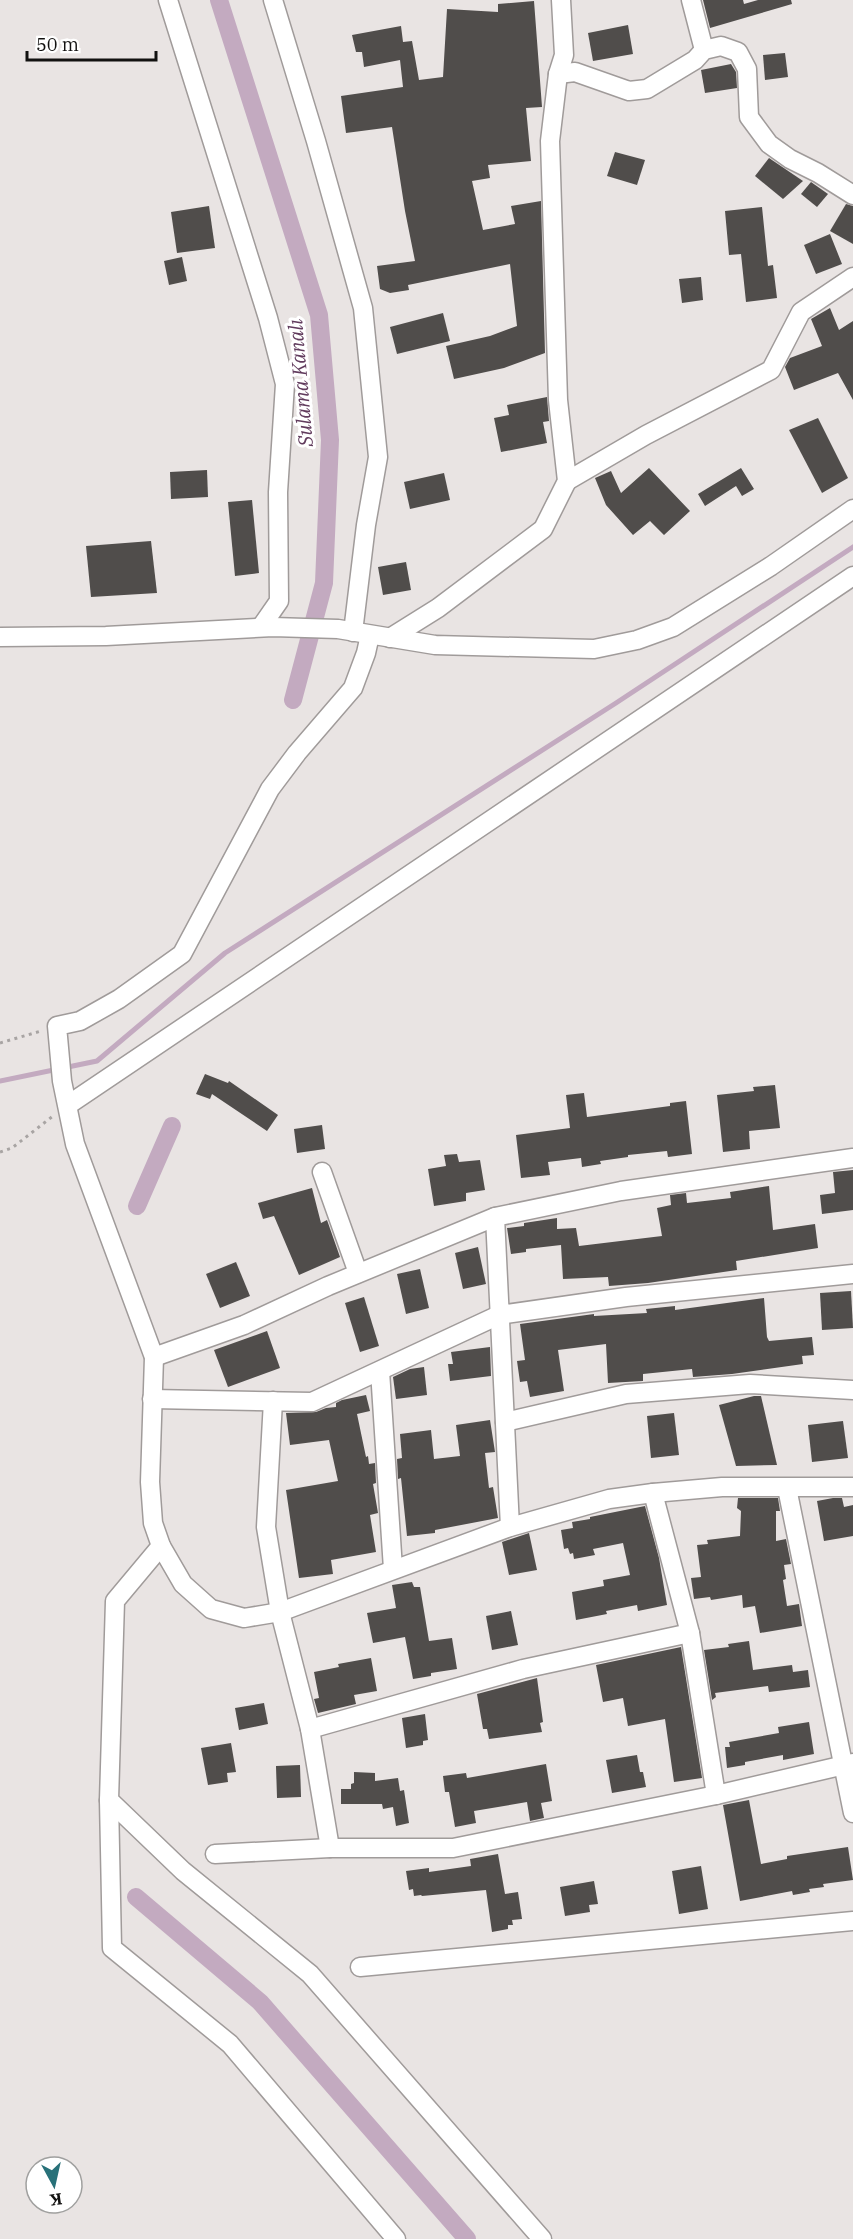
<svg xmlns="http://www.w3.org/2000/svg" width="853" height="2239" font-family="'IBM Plex Serif',serif">
<style>
.lines{fill:none;stroke-linecap:round;stroke-linejoin:round}
.stream{stroke:#c3aac0;stroke-width:5}
.canal{stroke:#c3aac0;stroke-width:18}
.building{fill:#504d4b}
.minor-casing{stroke:#a09b9a;stroke-width:21}
.path{stroke:#a8a4a3;stroke-width:3;stroke-dasharray:3 4.5;stroke-linecap:butt}
.minor{stroke:#fff;stroke-width:18}
.labels{text-anchor:middle;dominant-baseline:central;stroke-width:6;stroke-linejoin:round;paint-order:stroke}
.water-label{font-size:20px;font-style:italic;fill:#613b5d;stroke:#fff}
</style>
<rect width="100%" height="100%" fill="#e9e4e3"/>
<g class="lines">
<path class="stream" d="M0 1081 97 1061 225 953 616 703 853 547"/>
<g class="canal">
<path d="M219 0 319 315 330 440 324 583 293 700"/>
<path d="M137 1206 172 1126"/>
<path d="M136 1897 260 2002 467 2239"/>
</g>
</g>
<g class="building">
<path d="M703 0H743L744 4 758 0H791L792 4 710 28Z"/>
<path d="M534 1 542 107 526 108 531 161 488 165 490 178 472 181 483 230 515 224 511 206 541 201 545 353 504 368 454 379 446 346 490 336 517 326 510 264 408 285 409 290 390 293 380 289 377 266 415 261 405 211 392 127 346 133 341 96 403 87 400 60 364 67 362 52H356L352 35 401 26 403 42 412 41 419 80 443 77 447 9 498 12V4Z"/>
<path d="M628 25 633 54 593 61 588 33Z"/>
<path d="M785 53 788 77 765 80 763 55Z"/>
<path d="M731 64 736 72 737 88 705 93 701 70Z"/>
<path d="M615 152 645 160 637 185 607 176Z"/>
<path d="M769 158 803 181 783 199 755 176Z"/>
<path d="M811 182 828 194 817 207 801 194Z"/>
<path d="M846 204 853 206V244L830 231Z"/>
<path d="M209 206 215 248 177 253 171 212Z"/>
<path d="M762 207 768 266 773 265 777 298 746 302 741 254 729 255 725 211Z"/>
<path d="M830 234 842 264 816 274 804 245Z"/>
<path d="M182 257 187 281 169 285 164 261Z"/>
<path d="M701 277 703 300 682 303 679 279Z"/>
<path d="M830 308 839 330 853 321V400L838 373 794 390 785 367 790 358 822 346 811 319Z"/>
<path d="M443 313 450 341 397 354 390 327Z"/>
<path d="M547 397 549 421 543 422 547 443 501 452 494 418 509 415 507 405Z"/>
<path d="M818 418 848 478 822 493 789 430Z"/>
<path d="M649 468 690 511 664 535 650 521 633 535 606 505 595 478 611 471 621 493Z"/>
<path d="M741 468 754 489 742 496 736 486 705 506 698 494Z"/>
<path d="M207 470 208 497 171 499 170 472Z"/>
<path d="M444 473 450 500 410 509 404 482Z"/>
<path d="M252 500 259 573 235 576 228 502Z"/>
<path d="M151 541 157 593 91 597 86 546Z"/>
<path d="M406 562 411 590 383 595 378 567Z"/>
<path d="M205 1074 228 1083 229 1081 278 1115 267 1131 212 1094 210 1099 196 1094Z"/>
<path d="M775 1085 780 1128 749 1131 750 1149 723 1152 717 1095 754 1091 753 1087Z"/>
<path d="M584 1093 587 1117 670 1106V1103L686 1101 692 1154 668 1157 667 1151 628 1155V1157L600 1161 601 1164 582 1167 581 1158 548 1162 550 1175 521 1178 516 1135 570 1128 566 1095Z"/>
<path d="M322 1125 325 1149 297 1153 294 1129Z"/>
<path d="M457 1154 459 1162 480 1160 485 1190 466 1193V1201L434 1206 428 1169 446 1166 444 1155Z"/>
<path d="M853 1170V1210L822 1214 820 1195 835 1193 833 1172Z"/>
<path d="M769 1186 773 1230 815 1224 818 1248 736 1261 737 1270 648 1283 609 1286 608 1277 563 1279 561 1245 526 1249V1252L511 1254 507 1228 524 1226V1223L557 1218V1229L576 1228 579 1246 662 1236 657 1208 671 1205 670 1195 686 1193 687 1203 731 1198 730 1192Z"/>
<path d="M312 1188 321 1223 327 1220 340 1257 299 1275 274 1216 263 1219 258 1203Z"/>
<path d="M478 1247 486 1284 463 1289 455 1253Z"/>
<path d="M236 1262 250 1296 220 1308 206 1274Z"/>
<path d="M420 1269 429 1308 406 1314 397 1274Z"/>
<path d="M851 1291 853 1328 822 1330 820 1293Z"/>
<path d="M364 1297 379 1346 360 1352 345 1303Z"/>
<path d="M764 1298 767 1337 769 1341 812 1337 814 1355 802 1356 803 1364 732 1374 693 1377 692 1369 643 1374V1381L608 1383 606 1344 558 1350 564 1391 530 1397 527 1381 520 1382 517 1361 525 1360 520 1324 594 1314V1316L647 1313 646 1309 675 1306V1310Z"/>
<path d="M267 1331 280 1368 228 1387 214 1350Z"/>
<path d="M490 1347 491 1376 450 1381 448 1364H453L451 1352Z"/>
<path d="M424 1367 427 1395 396 1399 393 1377 410 1369Z"/>
<path d="M366 1395 370 1411 357 1414 366 1457 368 1456 369 1464 375 1463 376 1483 373 1484 378 1513 370 1515 376 1552 331 1560 333 1574 299 1578 286 1490 338 1481 329 1440 290 1445 286 1413 316 1412 326 1408 336 1407V1403L342 1400Z"/>
<path d="M754 1396H761L777 1465 736 1466 719 1405Z"/>
<path d="M674 1413 679 1455 651 1458 647 1416Z"/>
<path d="M490 1420 495 1452 485 1453 489 1488 493 1487 498 1518 435 1530V1533L407 1536 401 1478 398 1479 397 1459 402 1458 400 1434 431 1430 434 1459 460 1456 456 1425Z"/>
<path d="M843 1421 848 1458 812 1462 808 1425Z"/>
<path d="M738 1498H778L780 1511H776V1541L786 1539 791 1564 784 1565 786 1579 783 1580 787 1606 799 1604 802 1626 760 1633 755 1606 743 1608 742 1595 711 1600 710 1597 694 1599 691 1578 701 1577 697 1545 708 1544 707 1540 740 1536 741 1511 737 1508Z"/>
<path d="M833 1498H842L844 1507 853 1505V1536L824 1541 817 1501Z"/>
<path d="M645 1506 659 1558 667 1605 638 1611 637 1605 606 1611 607 1614 576 1620 572 1592 604 1586 603 1580 630 1575 623 1543 593 1549 595 1555 574 1559 573 1553 570 1554 568 1548 564 1549 561 1530 573 1528 572 1522 590 1519V1517Z"/>
<path d="M529 1533 537 1570 509 1575 502 1542Z"/>
<path d="M412 1582 414 1587H420L429 1641 452 1638 457 1669 431 1673V1676L413 1679 405 1637 373 1643 367 1613 396 1608 392 1585Z"/>
<path d="M511 1611 518 1645 492 1650 486 1616Z"/>
<path d="M749 1641 753 1670 792 1665 793 1672 808 1670 810 1687 769 1692 768 1686 715 1693 716 1697 712 1700 704 1650 729 1647 728 1644Z"/>
<path d="M681 1647 702 1778 674 1782 665 1719 628 1726 623 1698 603 1702 596 1665Z"/>
<path d="M371 1658 377 1691 354 1695 356 1704 318 1713 314 1699 319 1698 314 1672 339 1667 338 1664Z"/>
<path d="M537 1678 543 1722 540 1723 542 1732 489 1739 487 1729H483L477 1694Z"/>
<path d="M264 1703 268 1724 239 1730 235 1708Z"/>
<path d="M425 1714 428 1740 423 1741V1745L406 1748 402 1718Z"/>
<path d="M809 1722 814 1754 783 1760V1755L745 1762V1765L727 1768 725 1747H730L729 1742 779 1733 778 1727Z"/>
<path d="M231 1743 236 1772 227 1773 228 1782 208 1785 201 1748Z"/>
<path d="M637 1755 640 1772H643L646 1787 612 1793 606 1760Z"/>
<path d="M546 1764 552 1801 541 1803 544 1818 530 1821 527 1802 474 1811 476 1823 455 1827 449 1792H445L443 1776 466 1773 467 1778Z"/>
<path d="M300 1765 301 1797 277 1798 276 1766Z"/>
<path d="M354 1772 375 1773V1781L398 1778 400 1791 404 1790 409 1823 396 1826 393 1807 383 1809 382 1804H341V1789H351V1784L354 1783Z"/>
<path d="M749 1800 761 1864 787 1859V1856L848 1847 853 1880 823 1884 824 1887 809 1889 810 1892 793 1895 792 1891 740 1901 723 1805Z"/>
<path d="M498 1854 505 1894 518 1892 522 1919 512 1920 513 1925H508V1929L492 1932 486 1890 422 1896 421 1895 414 1896 413 1889 409 1890 406 1871 429 1868V1872L471 1866 470 1859Z"/>
<path d="M701 1866 708 1909 679 1914 672 1871Z"/>
<path d="M594 1881 598 1904 589 1905 590 1912 565 1916 560 1887Z"/>
</g>
<g class="lines">
<defs>
<g id="minor">
<path d="M168 0 268 318 285 384 278 492 279 601 261 627"/>
<path d="M273 0 316 141 363 308 378 457 366 525 353 632"/>
<path d="M691 0 704 50"/>
<path d="M558 74 575 72 629 91 647 89 695 60 704 50 721 46 738 52 747 69 749 117 769 144 790 159 818 173 853 195"/>
<path d="M567 481 646 435 771 370 801 312 853 277"/>
<path d="M370 635 366 653 353 688 297 753 270 789 182 954 119 999 80 1021 57 1026 62 1081 75 1144 154 1357 150 1482 153 1523 161 1546 183 1584 211 1609 244 1618 280 1612 510 1527 609 1499 653 1493 722 1487H853"/>
<path d="M0 637 106 636 273 627 338 629 435 645 594 649 637 640 673 627 771 566 853 509"/>
<path d="M390 638 438 608 543 529 567 481 558 400 550 141 558 74 564 55 561 0"/>
<path d="M68 1105 853 576"/>
<path d="M322 1172 358 1273"/>
<path d="M154 1357 244 1325 328 1286 495 1217"/>
<path d="M380 1371 393 1569"/>
<path d="M152 1399 312 1402 499 1315 626 1297 853 1274"/>
<path d="M273 1401 266 1527 280 1612 310 1729 330 1848"/>
<path d="M505 1422 626 1394 750 1384 853 1390"/>
<path d="M787 1488 853 1813"/>
<path d="M653 1493 690 1633 716 1795"/>
<path d="M510 1527 495 1217 621 1191 853 1158"/>
<path d="M161 1546 115 1601 109 1800 183 1871 310 1974 542 2239"/>
<path d="M310 1729 523 1669 690 1633"/>
<path d="M109 1800 112 1948 230 2044 396 2239"/>
<path d="M215 1854 330 1848H453L716 1795 853 1763"/>
<path d="M360 1967 853 1921"/>
</g>
</defs>
<use href="#minor" class="minor-casing"/>
<g class="path">
<path d="M0 1043 41 1031"/>
<path d="M0 1152 12 1148 53 1116"/>
</g>
<use href="#minor" class="minor"/>
</g>
<g class="labels">
<g class="water-label">
<text transform="translate(300 383) rotate(-95)">Sulama Kanalı</text>
</g>
</g>
<g transform="translate(54 2185) rotate(172)"><circle r="28" fill="#ffffff" stroke="#a0a09f" stroke-width="1.5"/>
<path d="M0-4.5L10 22L0 15L-10 22Z" fill="#287179"/>
<text y="-9" font-size="16" font-weight="bold" text-anchor="middle" fill="#121110">K</text>
</g>
<path d="M27 51v9h129v-9" fill="none" stroke="#121110" stroke-width="3"/>
<text x="36" y="51" font-size="18" fill="#121110" stroke="#ffffff" stroke-width="4.5" paint-order="stroke">50 m</text>
</svg>
